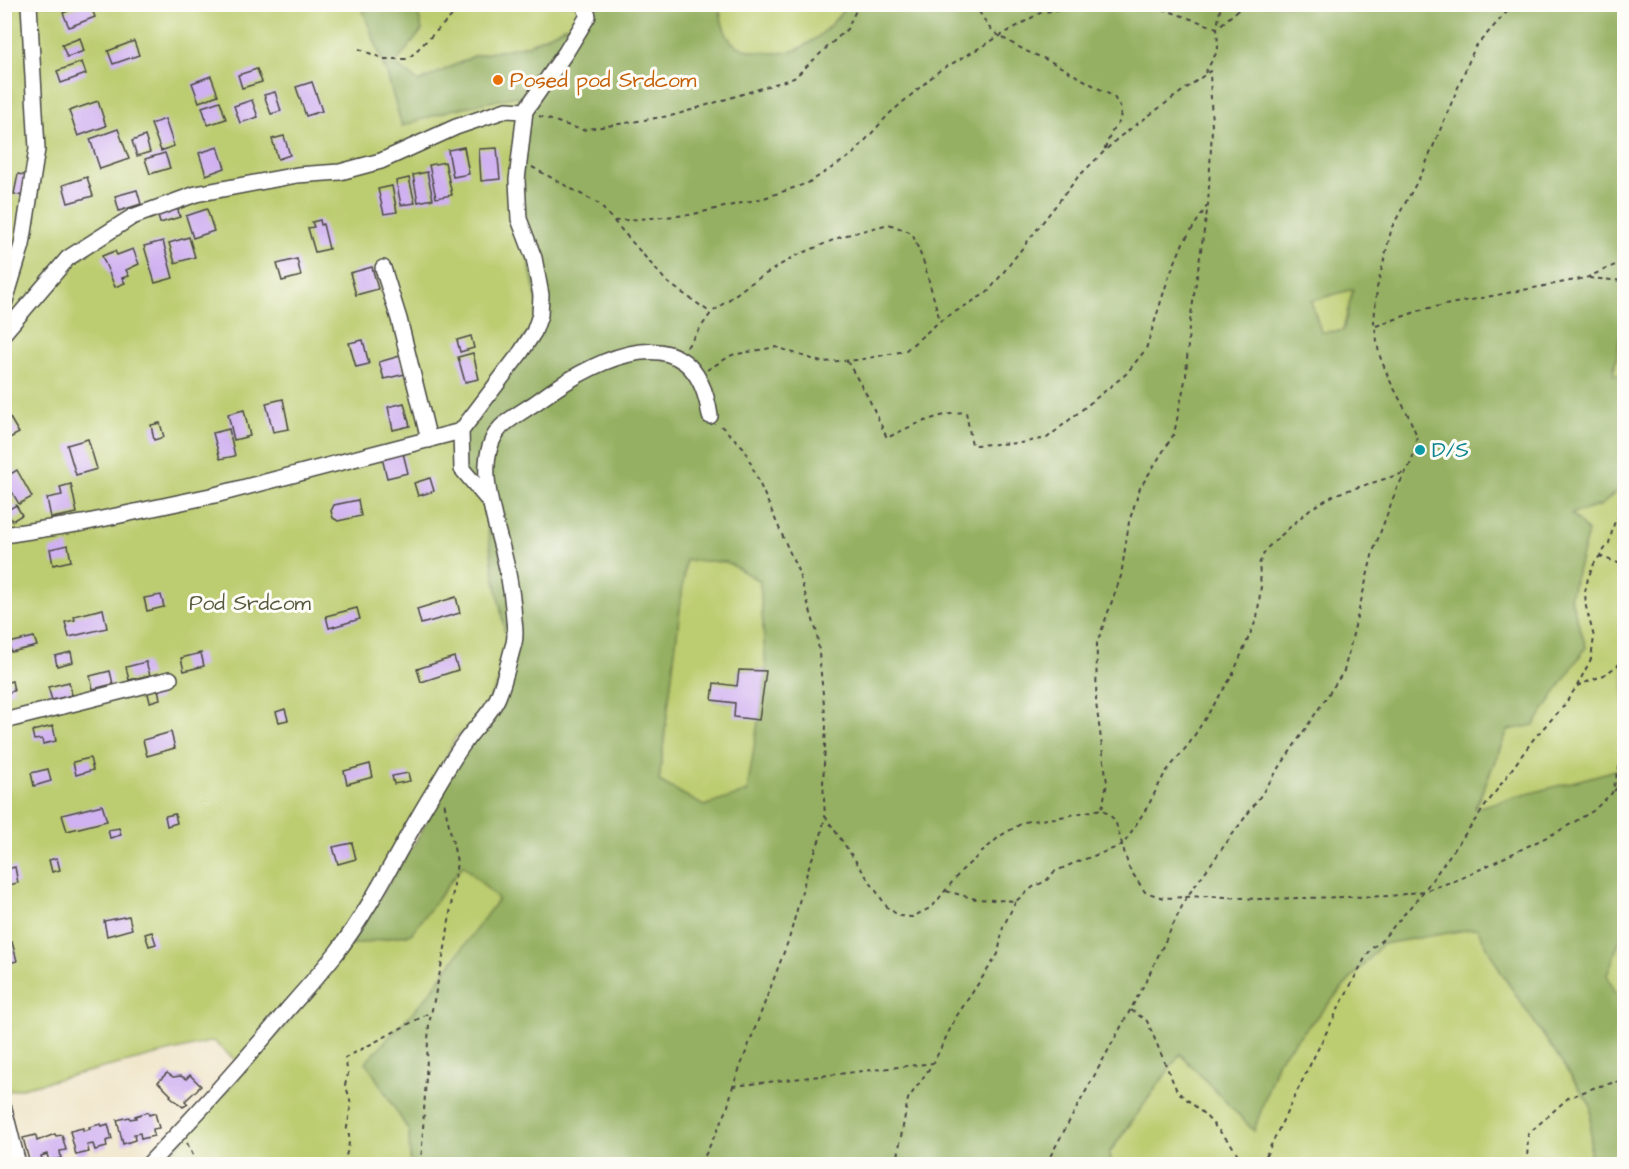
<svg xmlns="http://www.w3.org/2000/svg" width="1629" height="1169" font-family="'Architects Daughter',sans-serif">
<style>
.green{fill:#bccc6f;stroke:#747c4d;stroke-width:1.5}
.forest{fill:#95b062;stroke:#606e46;stroke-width:1.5;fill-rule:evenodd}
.building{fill:#d0b1f1}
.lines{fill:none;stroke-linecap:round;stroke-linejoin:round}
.minor-casing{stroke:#494743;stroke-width:18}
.path{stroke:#494743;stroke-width:2;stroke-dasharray:4.5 4.5;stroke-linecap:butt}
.minor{stroke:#fff;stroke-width:15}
.food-dot{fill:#e8710a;stroke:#fdfcf7;stroke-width:2}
.culture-dot{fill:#0f9aa8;stroke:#fdfcf7;stroke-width:2}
.labels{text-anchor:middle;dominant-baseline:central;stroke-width:6;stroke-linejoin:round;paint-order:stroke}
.food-label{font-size:21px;fill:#c56008;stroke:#fdfcf7;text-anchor:start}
.culture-label{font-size:21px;fill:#0d838f;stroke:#fdfcf7;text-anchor:start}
.park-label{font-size:21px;fill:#565b3f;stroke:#fdfcf7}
</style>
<rect width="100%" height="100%" fill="#fdfcf7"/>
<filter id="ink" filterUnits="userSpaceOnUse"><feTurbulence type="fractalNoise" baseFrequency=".0167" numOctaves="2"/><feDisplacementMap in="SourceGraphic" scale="12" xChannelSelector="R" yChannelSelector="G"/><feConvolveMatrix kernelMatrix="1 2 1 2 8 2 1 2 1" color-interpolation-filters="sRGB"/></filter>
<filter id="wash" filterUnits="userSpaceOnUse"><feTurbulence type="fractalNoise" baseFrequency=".008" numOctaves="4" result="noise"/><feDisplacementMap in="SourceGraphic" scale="24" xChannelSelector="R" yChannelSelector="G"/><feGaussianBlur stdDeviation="1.35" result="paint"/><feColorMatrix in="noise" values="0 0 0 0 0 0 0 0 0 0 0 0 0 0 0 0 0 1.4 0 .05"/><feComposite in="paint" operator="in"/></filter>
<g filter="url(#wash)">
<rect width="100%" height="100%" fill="#f0e5c9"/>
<g class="green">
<path d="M4 5H361L387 74 402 125 451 110 517 95 525 111 541 295 483 494 493 568 510 659 479 722 456 737 394 863 338 951 241 1065 213 1041 5 1092Z"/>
<path d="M416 5H600L588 16 528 45 474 56 419 82 395 64 422 30Z"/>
<path d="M719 5H848C837 17 827 32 812 41 807 44 801 48 796 50 780 55 741 54 730 40 722 29 721 17 719 5Z"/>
<path d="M1353 289 1343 331 1321 332 1311 301Z"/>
<path d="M1624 316V374L1613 375 1623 317Z"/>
<path d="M1624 484V768L1475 809 1508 730 1586 647 1570 597 1588 532 1571 514 1602 505Z"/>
<path d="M686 560 727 562 760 581 766 671 739 670 737 686 712 700 735 703 759 720 747 793 703 806 659 781Z"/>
<path d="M464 864 499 899 426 998 366 1062 409 1131 410 1164H161L319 988 350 945 411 934Z"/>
<path d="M1477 928 1502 974 1591 1106 1590 1164H1112L1109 1154 1180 1054 1254 1130 1278 1060 1382 944Z"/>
<path d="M1624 928V1013L1607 975Z"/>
</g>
<path class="forest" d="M361 5H416L422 30 395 64 419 82 474 56 528 45 588 16 600 5H719C721 17 722 29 730 40 741 54 780 55 796 50 801 48 807 44 812 41 827 32 837 17 848 5H1624V316L1613 375 1624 374V484L1602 505 1571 514 1588 532 1570 597 1586 647 1534 725 1508 730 1475 808 1624 768V928L1607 975 1624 1013V1164H1590L1591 1106 1502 974 1477 928 1382 944 1278 1060 1254 1131 1180 1054 1109 1153 1112 1164H410L409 1131 366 1062 426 998 498 899 463 865 411 934 350 945 420 834 510 659 493 568 483 494 462 469 461 431 540 315 519 219 525 112 517 96 451 110 402 126 387 74ZM1353 289 1343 331 1321 332 1311 301ZM686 560 727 562 760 581 766 671 747 792 704 806 659 781Z"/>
<g id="blocks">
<g class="building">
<path d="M85 4H90L95 17 69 27 63 13Z"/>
<path d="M80 38 84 51 67 57 62 45Z"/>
<path d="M134 41 139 55 113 64 108 51Z"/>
<path d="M82 62 86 74 61 83 57 71Z"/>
<path d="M257 69 262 82 242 88 238 75Z"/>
<path d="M211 76 218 95 199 102 192 83Z"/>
<path d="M312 82 322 111 306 116 296 87Z"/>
<path d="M275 92 281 111 271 114 264 95Z"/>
<path d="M252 100 258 117 240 123 234 106Z"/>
<path d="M98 101 106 126 78 136 69 111Z"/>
<path d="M220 101 226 119 208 125 202 107Z"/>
<path d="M165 119 174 146 161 151 151 124Z"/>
<path d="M118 129 129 159 100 169 90 139Z"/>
<path d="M145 136 150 152 137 156 132 141Z"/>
<path d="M284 136 290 155 278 159 272 139Z"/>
<path d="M218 147 225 168 206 175 199 153Z"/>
<path d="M464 147 469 174 453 177 448 150Z"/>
<path d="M497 148 500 179 481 181 479 149Z"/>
<path d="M165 153 170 168 150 174 145 159Z"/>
<path d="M445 162 452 195 436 198 429 165Z"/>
<path d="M427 172 433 199 418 202 413 175Z"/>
<path d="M18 174 29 176 24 196 14 194Z"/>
<path d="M87 177 93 196 68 203 63 185Z"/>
<path d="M409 178 415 203 401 205 396 181Z"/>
<path d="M392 186 397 212 384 214 378 189Z"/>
<path d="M137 190 141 204 119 211 115 196Z"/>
<path d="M177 207 180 217 160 223 157 213Z"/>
<path d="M207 209 214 231 193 238 186 216Z"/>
<path d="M320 220 321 225 323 224 329 249 315 252 308 228 314 227 312 222Z"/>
<path d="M189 237 195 257 175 263 169 243Z"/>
<path d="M163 241 173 278 155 283 144 246Z"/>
<path d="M133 249 139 264 126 270 129 276 122 278 125 283 115 287 102 256 115 251 117 255Z"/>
<path d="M297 259 301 276 282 281 277 264Z"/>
<path d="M372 267 378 289 356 295 350 273Z"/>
<path d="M471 336 474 348 460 352 457 340Z"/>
<path d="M363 340 369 364 356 367 349 343Z"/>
<path d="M473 353 479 379 465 382 458 357Z"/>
<path d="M400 356 405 374 384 379 379 362Z"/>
<path d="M283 399 289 429 273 432 266 403Z"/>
<path d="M404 403 410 426 393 430 388 407Z"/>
<path d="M4 408 19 433 6 440 4 437Z"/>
<path d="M244 410 250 436 234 440 228 414Z"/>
<path d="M160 423 164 437 154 440 151 425Z"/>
<path d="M229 429 235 456 220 459 213 433Z"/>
<path d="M88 439 97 469 76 475 67 445Z"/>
<path d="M403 453 408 473 387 478 382 458Z"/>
<path d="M17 470 32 497 19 504 4 478Z"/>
<path d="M430 478 434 491 418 496 414 483Z"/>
<path d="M71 484 77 513 51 518 47 498 62 495 60 487Z"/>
<path d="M358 500 361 516 338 521 333 518 331 511 334 505Z"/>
<path d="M16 505 22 515 12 521 6 511Z"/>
<path d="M68 545 71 561 53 565 50 549Z"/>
<path d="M161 595 164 607 147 611 144 598Z"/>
<path d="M456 597 460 613 421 624 417 609Z"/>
<path d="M357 608 360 619 329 628 326 616Z"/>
<path d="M103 609 107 628 69 637 65 622 75 620 74 616Z"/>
<path d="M34 637 37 646 11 652 9 643Z"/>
<path d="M71 652 73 662 57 666 55 656Z"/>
<path d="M201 653 204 666 184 671 181 658Z"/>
<path d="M454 657 458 670 421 682 417 669Z"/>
<path d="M146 662 150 675 129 680 126 667Z"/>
<path d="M739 670 766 671 759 720 734 717 735 703 712 700 714 683 737 686Z"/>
<path d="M110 671 113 684 93 689 90 676Z"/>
<path d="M12 681 14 691 4 693V683Z"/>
<path d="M69 682 72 695 52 700 48 687Z"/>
<path d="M158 688 160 699 150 702 147 690Z"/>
<path d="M285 709 288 720 279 722 276 712Z"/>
<path d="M53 726 56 741 43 744 42 739 34 740 32 731Z"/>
<path d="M171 732 175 748 147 756 143 740Z"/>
<path d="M90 758 93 770 76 775 73 762Z"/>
<path d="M370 764 373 777 347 784 344 771Z"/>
<path d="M48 769 51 781 34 786 31 773Z"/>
<path d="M408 773 410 781 394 784 392 776Z"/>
<path d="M102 805 107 821 67 831 62 815Z"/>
<path d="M175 814 177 823 167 826 165 816Z"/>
<path d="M119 828 121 835 110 838 108 830Z"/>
<path d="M352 843 356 859 338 864 333 847Z"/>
<path d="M57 858 60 870 52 872 49 860Z"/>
<path d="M15 867 18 883 4 886V870Z"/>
<path d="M129 916 132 929 107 936 104 921Z"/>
<path d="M152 932 156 944 149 946 145 934Z"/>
<path d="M12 942 17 961 4 964V944Z"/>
<path d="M167 1073 173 1077 181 1076 186 1079 190 1075 201 1086 185 1101 188 1104 183 1107 170 1096 171 1095 158 1082Z"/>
<path d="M148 1112 149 1115 155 1113 159 1128 153 1129 154 1136 141 1139 140 1133 134 1134 135 1140 123 1144 117 1120 129 1117 130 1119 136 1118 135 1116Z"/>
<path d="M101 1124 102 1126 108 1124 112 1139 106 1141 107 1147 95 1150 93 1144 87 1145 89 1152 76 1155 70 1131 83 1128V1131L90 1129 89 1127Z"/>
<path d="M55 1134 56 1136 62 1135 66 1150 60 1151 61 1158 49 1161 47 1154 41 1156 43 1162 30 1164 23 1138 36 1135 37 1141Z"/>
</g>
</g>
</g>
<g filter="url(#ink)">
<use href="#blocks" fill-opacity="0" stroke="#494743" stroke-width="1.5"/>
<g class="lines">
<defs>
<g id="minor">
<path d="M383 268 399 319 429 440"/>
<path d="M4 304 22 245 37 149 29 4"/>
<path d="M4 333 68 258 132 217 196 194 297 175 340 172 381 161 456 127 506 110 525 111"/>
<path d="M489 501 462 469 461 431 521 352 534 332 540 315 541 295 534 258 519 219 517 180 525 111 566 52 588 16 584 4"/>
<path d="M4 535 83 523 215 495 461 431"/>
<path d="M4 721 170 679"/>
<path d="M4 1109 18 1164"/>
<path d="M149 1164C197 1114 244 1062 289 1008 305 990 322 971 337 952 375 902 401 844 434 791 444 775 453 758 464 743 474 728 491 714 498 697 505 680 509 660 514 643 516 635 515 628 514 620 513 601 510 582 506 564 498 526 470 461 501 427 511 417 527 409 538 401 594 360 694 307 710 416"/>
</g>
</defs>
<use href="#minor" class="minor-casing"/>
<g class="path">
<path d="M974 4 989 27 999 36 1026 51 1050 61 1114 97 1121 109 1120 121 1111 133 1104 151"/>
<path d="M359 49 384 59H408L464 4"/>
<path d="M1205 73 1218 50 1217 28 1245 4"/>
<path d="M539 116 582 130 675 115 794 78 847 29 859 4"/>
<path d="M532 167 599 204 667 282 711 313"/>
<path d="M614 221 689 215 764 198 808 183 852 155 889 114 939 71 1040 13 1069 8 1157 7 1217 28 1221 4"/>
<path d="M1589 278 1624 281"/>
<path d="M1376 326 1424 309 1586 278 1624 261"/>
<path d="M687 347 711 313 748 285 793 257 843 236 889 224 912 233 924 263 940 321"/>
<path d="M847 361 868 397 887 438C912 425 937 414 966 412L972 445 1020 443 1047 438 1126 374 1146 349 1168 279 1183 243 1207 206"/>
<path d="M707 370 732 355 776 347 821 362 858 360 905 351 940 321 988 292 1078 177 1118 138 1210 71 1212 129 1208 205 1189 328 1186 376 1174 434 1140 488 1129 522 1121 576 1097 643 1096 703 1107 783 1102 809"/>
<path d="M721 426 744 448 798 571 817 633 826 725 823 783 825 816 887 907 899 916 912 917 932 907 961 871 1000 836 1024 822 1055 818 1102 809 1115 820 1129 868 1145 892 1164 898 1208 896 1259 899 1391 896 1424 891 1460 879 1557 832 1593 811 1612 793 1624 750"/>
<path d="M1599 556 1621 564 1624 563"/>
<path d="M1577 686 1604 675 1624 661"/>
<path d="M1614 791 1624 781"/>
<path d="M946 891 976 899 1016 901 1033 887 1046 881 1054 872 1072 864 1123 845 1149 804 1165 773 1189 744 1232 676 1257 618 1261 586 1259 564 1266 549 1310 509 1336 494 1404 473"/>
<path d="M1131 1010 1147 1021 1177 1091 1204 1114 1231 1144 1244 1164"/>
<path d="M733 1086 933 1063"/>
<path d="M187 1143 197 1164"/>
<path d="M343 1164C346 1156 350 1145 349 1136 348 1129 346 1135 347 1127 351 1108 353 1104 345 1085L348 1074 345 1058 431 1012"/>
<path d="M421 1164 429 1024 446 943 457 862 444 802"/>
<path d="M701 1164 727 1110 733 1086 789 939 808 869 821 836 825 816"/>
<path d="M898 1164 899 1148 908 1099 934 1062 956 1017 998 954 1003 927 1016 901"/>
<path d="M1046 1164 1145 983 1186 898 1257 801 1344 671 1373 552 1397 488 1412 461 1417 436 1408 415 1389 379 1379 354 1374 321 1377 288 1392 227 1422 173 1475 47 1514 4"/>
<path d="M1262 1164C1295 1095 1328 1027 1364 960L1371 949 1382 940 1424 891 1535 737 1563 707 1577 686 1591 659 1594 637 1586 607 1585 592 1588 578 1594 564 1609 543 1614 524 1624 506"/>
<path d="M1527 1164 1528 1134 1568 1098 1596 1087 1624 1080"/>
</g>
<use href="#minor" class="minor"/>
</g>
</g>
<circle class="food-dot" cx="498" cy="80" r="6"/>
<circle class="culture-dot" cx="1420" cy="450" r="6"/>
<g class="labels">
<g class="food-label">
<text x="510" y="80">Posed pod Srdcom</text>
</g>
<g class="culture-label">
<text x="1432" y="450">D/S</text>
</g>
<g class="park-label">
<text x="250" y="603">Pod Srdcom</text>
</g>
</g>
<rect width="1629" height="1169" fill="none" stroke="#fdfcf7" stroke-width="24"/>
</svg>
